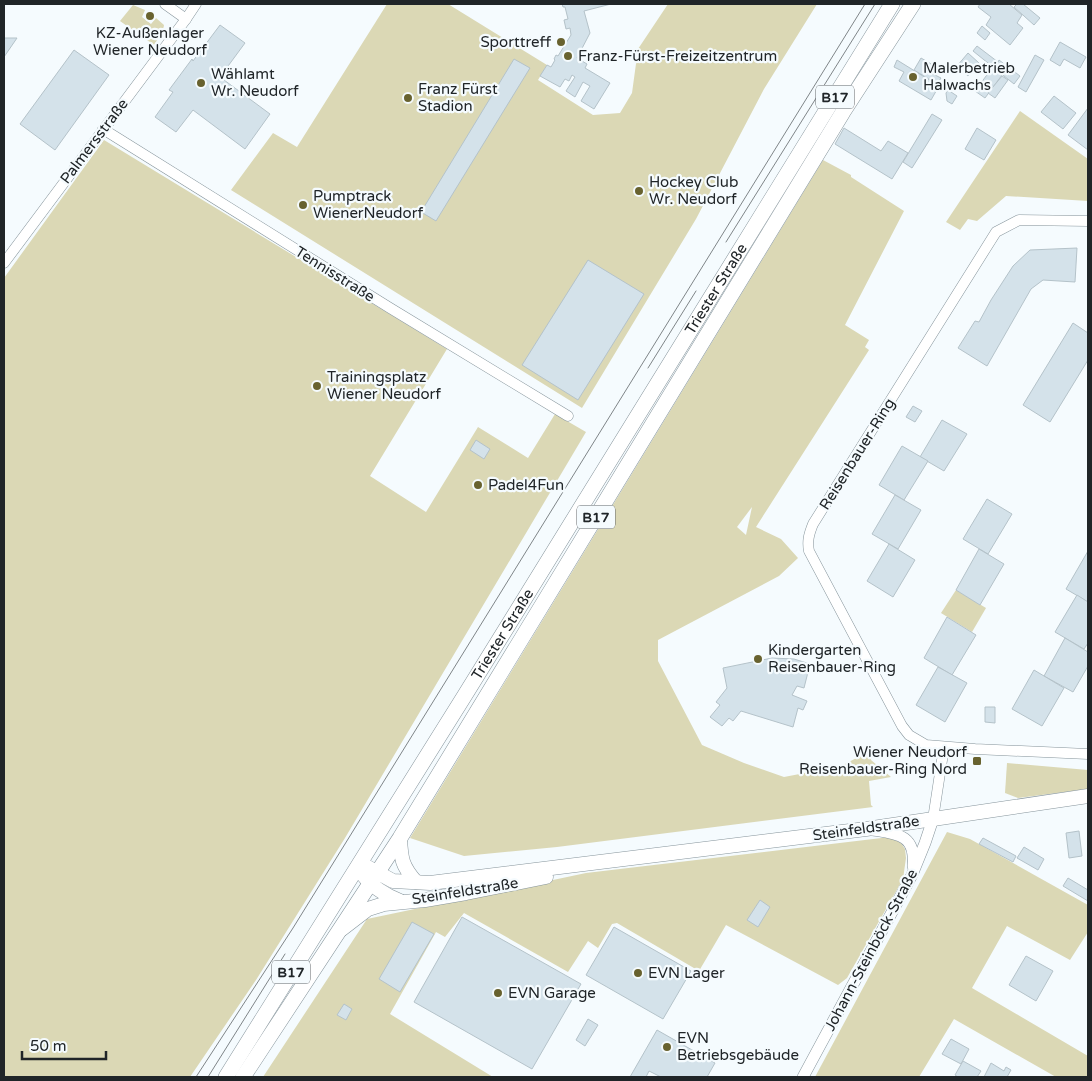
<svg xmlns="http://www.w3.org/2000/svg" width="1092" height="1081" font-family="'Varela Round',sans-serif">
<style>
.green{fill:#dbd8b5;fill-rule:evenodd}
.building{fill:#d4e2ea;stroke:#b4c2c9}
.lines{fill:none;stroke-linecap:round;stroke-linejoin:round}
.minor-casing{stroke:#86949b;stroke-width:11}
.tertiary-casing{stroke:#86949b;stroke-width:12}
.secondary-casing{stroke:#86949b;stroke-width:15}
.primary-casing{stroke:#86949b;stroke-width:16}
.minor{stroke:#fff;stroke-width:10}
.tertiary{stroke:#fff;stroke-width:11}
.secondary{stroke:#fff;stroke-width:14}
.primary{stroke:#fff;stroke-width:15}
.tram{stroke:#7f8588;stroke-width:1}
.poi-dot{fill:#68622f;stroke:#f5fbfe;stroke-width:2}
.labels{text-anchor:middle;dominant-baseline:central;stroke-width:4.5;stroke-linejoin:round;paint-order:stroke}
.shield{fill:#f5fbfe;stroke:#606568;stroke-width:1}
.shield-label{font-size:14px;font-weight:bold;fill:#202528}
.poi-label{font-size:15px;fill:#202528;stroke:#f5fbfe;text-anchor:start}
.street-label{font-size:15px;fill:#202528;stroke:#f5fbfe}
</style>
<rect width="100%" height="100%" fill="#f5fbfe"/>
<g class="green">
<path d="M387 4H448L547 65 538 80 593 115 620 113 632 93 638 49 668 4H817L764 89 696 219 582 408 231 190 273 133 297 147Z"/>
<path d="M133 5 145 10 142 17 151 24 156 18 164 25 163 31 154 45 120 21Z"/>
<path d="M1020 111 1088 159V201L1006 196 977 221 968 219 960 230 946 222Z"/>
<path d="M104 140 447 349 370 476 426 512 478 427 528 458 555 414 586 432 345 838 256 980 190 1077H4V278Z"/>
<path d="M823 160 851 175V177L904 211 845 325 869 340 865 347 869 350 756 527 781 539 798 558 779 576 658 640V661L702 745 744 763 784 777 841 766 872 750 871 760 891 777 869 781 871 805 873 807 557 847 464 856 410 838ZM752 507 746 535 737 527Z"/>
<path d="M956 590 986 608 972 632 941 613Z"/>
<path d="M1007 763 1088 770V789L1018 798 1005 793Z"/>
<path d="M947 832 970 839 1088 905V932L1070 960 1007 926 972 988 1088 1056 1087 1077H1056L954 1019 919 1077H815Z"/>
<path d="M890 837 901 843 905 849 906 858 903 879 847 978 838 985 726 925 699 971 617 923 612 924 598 948 588 941 568 972 464 913 445 937 436 932 390 1014 493 1077H263L367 919 586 873Z"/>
</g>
<g class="building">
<path d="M562 4H611L584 11 590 33 577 58 587 64 585 68 610 83 594 109 581 101 590 86 583 82 575 97 566 91 575 77 572 75 569 81 565 79 560 87 540 76 547 65 551 67 555 60 554 59 556 55 558 56 571 35 570 28 566 29 564 20 568 19 565 7H563Z"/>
<path d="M980 4H1009L1022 15 1017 23 1023 28 1010 45 986 25 991 17 978 7Z"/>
<path d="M1017 4H1023L1040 18 1034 25 1014 7Z"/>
<path d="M220 25 245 43 220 77 270 114 245 149 193 110 176 132 155 117 173 92 169 90 192 59 193 61Z"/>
<path d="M982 26 990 33 985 40 977 33Z"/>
<path d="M4 38H17L4 57Z"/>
<path d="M1060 42 1086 57 1080 68 1064 59 1060 66 1050 60Z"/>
<path d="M977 46 998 62 999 60 1020 76 1014 84 973 51Z"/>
<path d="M74 50 109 75 55 150 20 124Z"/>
<path d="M968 53 979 63 968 76 957 66Z"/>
<path d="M1035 55 1044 60 1026 92 1018 87Z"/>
<path d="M921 58 933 65 929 72 941 78 937 84 914 70Z"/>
<path d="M514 59 530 68 436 221 421 212Z"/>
<path d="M897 60 939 86 931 100 899 81 904 72 894 67Z"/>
<path d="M992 68 1002 75 985 98 975 91Z"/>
<path d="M1002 76 1008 80 995 98 988 93Z"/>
<path d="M948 90 957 96 952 104 947 101 946 93Z"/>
<path d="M1054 96 1076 113 1063 129 1041 112Z"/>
<path d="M1088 108V150L1068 135Z"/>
<path d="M932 114 942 120 912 168 903 162Z"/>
<path d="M844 128 881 151 888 141 908 153 892 179 835 144Z"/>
<path d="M977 128 996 140 984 160 965 149Z"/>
<path d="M1077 248 1075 282 1043 280 1031 289 987 366 958 348 975 321 979 322 991 300 1013 266 1030 250Z"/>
<path d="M588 260 644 294 578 400 522 365Z"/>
<path d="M1073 323 1088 333V360L1050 422 1023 405Z"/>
<path d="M913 406 922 411 915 422 906 417Z"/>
<path d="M942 420 967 434 944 471 920 457Z"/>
<path d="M476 440 490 449 484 459 470 450Z"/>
<path d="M902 446 928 461 904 500 879 485Z"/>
<path d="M895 495 921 510 898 549 872 534Z"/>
<path d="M987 499 1012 514 988 554 963 539Z"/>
<path d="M889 544 915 560 893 597 867 581Z"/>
<path d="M979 549 1004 564 980 605 956 590Z"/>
<path d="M1088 551V602L1066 589Z"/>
<path d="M1077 595 1088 602V643L1084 649 1055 632Z"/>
<path d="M947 617 976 635 952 675 924 658Z"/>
<path d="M1065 638 1088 652V666L1073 692 1044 676Z"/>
<path d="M772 658 794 659 810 664 804 688 797 686 792 695 807 701 803 710 798 708 793 727 741 711 733 721 729 718 722 726 710 717 720 705 716 702 727 688 723 668Z"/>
<path d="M938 667 967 683 945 722 916 705Z"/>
<path d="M1034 670 1064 688 1042 726 1012 709Z"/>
<path d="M985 707H995V723L985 722Z"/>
<path d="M1079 831 1082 856 1069 858 1066 833Z"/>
<path d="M983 838 1016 856 1013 862 979 844Z"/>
<path d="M1024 847 1044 859 1038 870 1017 858Z"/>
<path d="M1068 878 1088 890V901L1063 886Z"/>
<path d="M760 900 770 907 758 927 747 920Z"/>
<path d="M462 917 581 984 532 1069 414 1002Z"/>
<path d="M412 922 434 934 400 992 379 979Z"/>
<path d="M614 927 691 971 663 1019 586 975Z"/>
<path d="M1026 956 1053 971 1036 1001 1009 985Z"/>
<path d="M344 1004 352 1009 346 1020 337 1015Z"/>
<path d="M588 1019 598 1025 585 1046 576 1040Z"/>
<path d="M657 1030 715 1063 707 1077H661L649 1071 646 1077H630Z"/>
<path d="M951 1039 969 1049 961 1064 942 1054Z"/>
<path d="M963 1061 981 1071 977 1077H958L955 1075Z"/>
<path d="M991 1063 1004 1071 1006 1067 1011 1070 1007 1077H984Z"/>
</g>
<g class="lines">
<defs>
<g id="minor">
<path d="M165 4 186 19"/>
<path d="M103 129 390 308 568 416"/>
<path d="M1088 221 1019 220 996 232 813 524C809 534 807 541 809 551L902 726 909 735 926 745 975 749 1088 754"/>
<path d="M4 263 186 19 196 4"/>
<path d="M933 819 944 747"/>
</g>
<g id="tertiary">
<path d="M873 830C898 834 916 835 913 866"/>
<path d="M803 1077 912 875 925 843 933 819"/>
</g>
<g id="secondary">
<path d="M400 838C401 859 402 866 416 882"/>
<path d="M360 863 393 881 430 883 866 829 1088 796"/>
<path d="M363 875C373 888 385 895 400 901"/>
<path d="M342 929 368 909 384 904 425 900 466 893 546 877"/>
</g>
<g id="primary">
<path id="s1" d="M226 1077 465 695 892 4"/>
<path d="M243 1077 400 838 843 112 913 4"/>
</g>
</defs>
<use href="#minor" class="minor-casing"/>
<use href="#tertiary" class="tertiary-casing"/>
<use href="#secondary" class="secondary-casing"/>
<use href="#primary" class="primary-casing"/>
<use href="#minor" class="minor"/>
<use href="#tertiary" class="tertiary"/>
<use href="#secondary" class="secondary"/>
<use href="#primary" class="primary"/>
<g class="tram">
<path d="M726 242 875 4"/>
<path d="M648 368 696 291"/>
<path d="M196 1077 293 928 865 4"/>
<path d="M208 1077 285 954"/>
</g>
</g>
<g class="poi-dot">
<circle cx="150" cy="16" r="5"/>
<circle cx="561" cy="42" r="5"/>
<circle cx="568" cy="56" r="5"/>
<circle cx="913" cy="77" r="5"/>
<circle cx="201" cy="83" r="5"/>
<circle cx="408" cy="98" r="5"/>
<circle cx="639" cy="191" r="5"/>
<circle cx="303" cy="205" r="5"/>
<circle cx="317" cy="386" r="5"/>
<circle cx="478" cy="485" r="5"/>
<circle cx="758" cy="659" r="5"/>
<rect x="972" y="756" width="10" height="10" rx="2.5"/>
<circle cx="638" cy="973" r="5"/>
<circle cx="498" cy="993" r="5"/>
<circle cx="667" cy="1047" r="5"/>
</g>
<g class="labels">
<g class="shield">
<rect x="816" y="85.5" width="38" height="23" rx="4"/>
<rect x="577" y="505.5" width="38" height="23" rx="4"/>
<rect x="272" y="960.5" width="38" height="23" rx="4"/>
</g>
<g class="shield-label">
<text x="835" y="97">B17</text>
<text x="596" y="517">B17</text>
<text x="291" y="972">B17</text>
</g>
<g class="poi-label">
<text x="150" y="33" text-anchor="middle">KZ-Außenlager<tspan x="150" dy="17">Wiener Neudorf</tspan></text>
<text x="551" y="42" text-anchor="end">Sporttreff</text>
<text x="578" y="56">Franz-Fürst-Freizeitzentrum</text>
<text x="923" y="68">Malerbetrieb<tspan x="923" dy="17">Halwachs</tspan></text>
<text x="211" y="74">Wählamt<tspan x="211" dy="17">Wr. Neudorf</tspan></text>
<text x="418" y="89">Franz Fürst<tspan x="418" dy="17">Stadion</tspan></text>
<text x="649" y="182">Hockey Club<tspan x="649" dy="17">Wr. Neudorf</tspan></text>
<text x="313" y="196">Pumptrack<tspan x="313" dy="17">WienerNeudorf</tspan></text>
<text x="327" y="377">Trainingsplatz<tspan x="327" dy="17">Wiener Neudorf</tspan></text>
<text x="488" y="485">Padel4Fun</text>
<text x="768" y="650">Kindergarten<tspan x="768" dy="17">Reisenbauer-Ring</tspan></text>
<text x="967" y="752" text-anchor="end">Wiener Neudorf<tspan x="967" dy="17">Reisenbauer-Ring Nord</tspan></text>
<text x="648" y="973">EVN Lager</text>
<text x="508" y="993">EVN Garage</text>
<text x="677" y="1038">EVN<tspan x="677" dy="17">Betriebsgebäude</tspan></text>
</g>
<g class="street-label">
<text transform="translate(94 141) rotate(-53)">Palmersstraße</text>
<text transform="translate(335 274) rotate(32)">Tennisstraße</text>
<text stroke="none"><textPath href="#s1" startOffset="928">Triester Straße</textPath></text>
<text transform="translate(857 454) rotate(-58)">Reisenbauer-Ring</text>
<text stroke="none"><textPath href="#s1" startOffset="522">Triester Straße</textPath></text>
<text transform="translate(866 828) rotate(-8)">Steinfeldstraße</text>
<text transform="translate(465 891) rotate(-9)">Steinfeldstraße</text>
<text transform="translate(871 950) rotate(-62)">Johann-Steinböck-Straße</text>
</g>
</g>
<rect width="1092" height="1081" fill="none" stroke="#202528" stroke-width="10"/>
<path d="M22 1051v8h84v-8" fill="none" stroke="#202528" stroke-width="2.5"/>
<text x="30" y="1051" font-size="15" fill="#202528" stroke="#f5fbfe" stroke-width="4" paint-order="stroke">50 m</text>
</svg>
